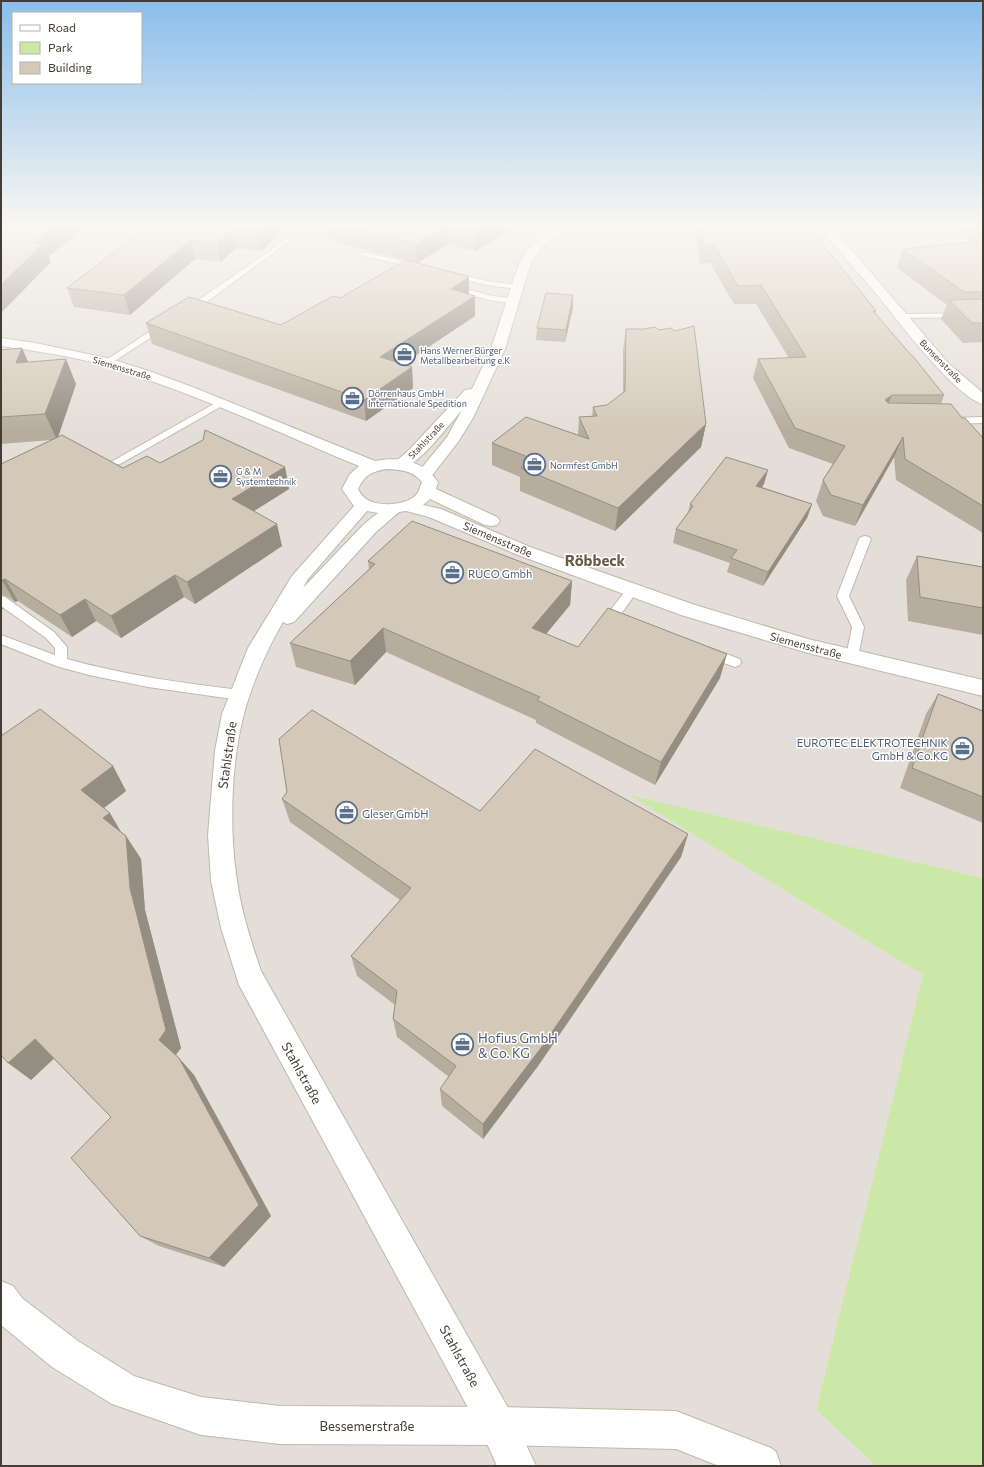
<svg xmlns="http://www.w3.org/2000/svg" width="984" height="1467" font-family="Commissioner,sans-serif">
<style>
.industrial{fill:#e4ded8}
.green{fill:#cbe8a9}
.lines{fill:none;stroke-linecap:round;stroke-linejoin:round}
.service-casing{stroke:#c0b8a8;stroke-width:2}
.minor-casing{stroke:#c0b8a8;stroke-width:2}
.tertiary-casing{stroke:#c0b8a8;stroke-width:2}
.service{fill:#fff;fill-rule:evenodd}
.minor{fill:#fff;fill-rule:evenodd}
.tertiary{fill:#fff;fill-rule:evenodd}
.wall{fill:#b6ad9e}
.shaded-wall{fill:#948d81}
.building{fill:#d4c9b8;stroke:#948d81}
.labels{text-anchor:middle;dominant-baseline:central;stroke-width:3;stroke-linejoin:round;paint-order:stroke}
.far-service-label{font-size:9px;fill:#4e5e75;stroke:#fff;text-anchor:start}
.far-street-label{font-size:9px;fill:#443d33;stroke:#fff}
.street-label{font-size:11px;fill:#443d33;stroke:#fff}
.service-label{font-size:11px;fill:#4e5e75;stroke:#fff;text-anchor:start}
.near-street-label{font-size:13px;fill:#443d33;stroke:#fff}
.near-service-label{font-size:13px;fill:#4e5e75;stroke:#fff;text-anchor:start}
.district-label{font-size:15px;font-weight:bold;fill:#675b4a;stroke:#fff}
</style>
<rect width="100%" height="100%" fill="#f2ede3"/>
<path class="industrial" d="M1 227H983V878L631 796 923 975 816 1410 876 1466H1Z"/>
<path class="green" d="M629 795 983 878V1466H876L816 1410 923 975Z"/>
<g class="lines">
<defs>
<g id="service">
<path d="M288 238 290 239V241L190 314H184V310Z"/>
<path d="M363 252 421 265 425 267 421 269 363 256Z"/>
<path d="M448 272H451L487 281 517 285 521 287 517 289 487 285 448 276Z"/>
<path d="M449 285H452L492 296 513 298 517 300C507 308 462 292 449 289Z"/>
<path d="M983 313V317L901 318 897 316 901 314Z"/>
<path d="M163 323H166L170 325 110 364H104L103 362Z"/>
<path d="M219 401 222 402 224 404 222 406 120 464 116 465 111 462Z"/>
<path d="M983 417V423L949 424 944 421 949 418Z"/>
<path d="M865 536 869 537 871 539 849 596 864 627 858 657 857 660 852 662 847 660 846 657 852 627 837 596 859 539 861 537Z"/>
<path d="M633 585 637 586 639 589 621 614 628 617 630 620 628 623C622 625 611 621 607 615L609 612 629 586Z"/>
<path d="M1 596 5 597 54 632 67 647V659C124 675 182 683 240 690L245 691 247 695 245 699 240 700 148 687 89 675 56 666 1 644V635L55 655V648L46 638 1 606Z"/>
<path d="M707 647 740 659 741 662 740 665 735 667 702 655 701 652 702 649Z"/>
</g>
<g id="minor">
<path d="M554 227H566L542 247 534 258 528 272 505 349 473 418 458 442 430 478 424 480 418 478 416 475 447 437 462 410C447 427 426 456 407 467 403 469 400 468 395 467L393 464 410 449 465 390 472 389 491 349 516 272 522 258 534 243Z"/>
<path d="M821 227H832L949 364 983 393V404C955 397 894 316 874 291 856 270 837 250 821 227Z"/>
<path d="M1 1281 13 1286 23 1299 78 1341 134 1376 201 1397 280 1406 498 1407 676 1411 771 1448 776 1452 781 1466H719L676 1449 498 1445 280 1444 201 1435 112 1404 52 1367 1 1325Z"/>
</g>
<path id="tertiary" d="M1 338 35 343 107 358 146 370 195 388 375 461C399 456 424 461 438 482L436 489 497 517 500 521 497 525 491 526 485 525 430 499 423 505 441 509 530 547 695 605 808 639 983 680V696L808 653 681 615 518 555 429 517 406 511 399 512 376 532 294 622 287 624 283 622C267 649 252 684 244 714 231 762 229 831 237 880 241 911 251 941 261 971L511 1413 536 1466H497L485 1439 239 985 221 928 211 881 208 835 215 751 222 714 248 648 292 576 354 506 342 489 350 474 359 466C277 432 191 391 105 366 72 356 36 351 1 346ZM387 469C401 470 412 470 422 482 420 486 419 491 417 494 407 506 378 507 366 499 362 496 360 493 358 489 364 475 373 471 387 469ZM367 511 378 513 364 524 303 588 308 579Z"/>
</defs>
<use href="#service" class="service-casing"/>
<use href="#minor" class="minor-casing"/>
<use href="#tertiary" class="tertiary-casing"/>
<use href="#service" class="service"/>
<use href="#minor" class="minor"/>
<use href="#tertiary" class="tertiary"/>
</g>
<g class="wall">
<path d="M147 227H286L262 251 236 248 221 262 195 259 130 315 74 307 67 288Z"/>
<path d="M322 227H515L475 251 449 244 417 263 331 241Z"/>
<path d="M694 227H809L876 311 875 314 944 395 941 404 962 418 983 438V533L896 480 894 457 855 526 823 516 816 501 823 480 833 464 789 448 753 378 758 359 789 358 756 304H734L710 263H700Z"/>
<path d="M950 227H983V342L963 343 941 319 947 305 897 268 903 249 973 242Z"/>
<path d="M469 277V294L475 316 403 364 412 367 413 388 366 421 152 344 146 323 281 325 340 298Z"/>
<path d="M573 295V307L565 342 536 340 537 328Z"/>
<path d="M626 329 706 424 701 447 615 531 520 491V477L492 465V443L578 435 579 417 592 416 593 407 607 405 623 393V350Z"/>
<path d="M22 348 28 362 76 384 58 437 123 468 160 463 285 467 289 489 254 511 282 546 195 604 184 597 121 638 96 621 72 637 18 601 15 602 6 596 1 595V464L51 440 1 444V350Z"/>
<path d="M764 484 762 487 812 504 807 518 763 586 727 572 730 563 673 543 676 529 688 513 690 504Z"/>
<path d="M917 556 983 567V635L908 621 906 580Z"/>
<path d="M368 561 572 581 570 605 546 634 578 647 720 678 655 785 536 723V720L386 652 355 685 296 667 290 643 369 569Z"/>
<path d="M938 694 983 711V823L900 788 926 714Z"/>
<path d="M113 766 126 791 104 808 121 832 126 836 141 859 145 910 181 1048 176 1055 194 1075 271 1216 224 1267 159 1246 140 1236 111 1117 54 1059 31 1080Z"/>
<path d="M282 799 480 811 688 834 681 857 538 1066 483 1139 442 1106 440 1089 449 1077 397 1037 393 1019 395 1005 357 976 351 956 400 900 290 822Z"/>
</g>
<g class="shaded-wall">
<path d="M55 227H85L49 256 51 262 1 313V285L34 243Z"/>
<path d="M263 227H286L262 251 258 232Z"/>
<path d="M446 227H449V244L417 263 416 244Z"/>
<path d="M483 227H515L475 251V232Z"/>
<path d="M232 230 236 248 221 262 217 243Z"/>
<path d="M191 240 195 259 130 315 124 295Z"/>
<path d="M469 277V297L451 289Z"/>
<path d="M573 295V307L565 342 566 330Z"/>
<path d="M475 296V316L382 378 380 357Z"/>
<path d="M22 348 33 373 16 363Z"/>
<path d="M66 359 76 384 57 440 45 414Z"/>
<path d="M412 367 413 388 366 421 364 400Z"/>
<path d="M892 395 884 416 885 400Z"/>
<path d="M706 424 701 447 615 531 618 508Z"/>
<path d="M903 437 894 457 855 526 863 505Z"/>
<path d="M285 467 289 489 238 521 232 499Z"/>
<path d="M768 470 764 484 753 500 756 486Z"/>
<path d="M812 504 807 518 763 586 768 572Z"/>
<path d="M277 524 282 546 195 604 187 582Z"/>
<path d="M175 575 184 597 121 638 111 616Z"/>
<path d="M5 579 18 601 15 602 2 580Z"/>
<path d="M572 581 570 605 531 652 532 628Z"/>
<path d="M85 599 96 621 72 637 60 615Z"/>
<path d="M1 606 3 609 1 611Z"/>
<path d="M383 628 386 652 355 685 350 661Z"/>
<path d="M727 654 720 678 655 785 661 762Z"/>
<path d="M113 766 126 791 96 814 81 790Z"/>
<path d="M110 813 124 837 103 818Z"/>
<path d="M688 834 681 857 538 1066 483 1139V1124Z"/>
<path d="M126 836 141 859 145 910 181 1048 174 1057 159 1040 130 888Z"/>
<path d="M35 1039 55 1057 31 1080 8 1063Z"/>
<path d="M179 1058 194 1075 271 1216 224 1267 209 1258Z"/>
</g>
<g class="building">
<path d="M1 227H55L34 243H44L1 285Z"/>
<path d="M147 227H263L258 232 232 230 217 243 191 240 124 295 67 288Z"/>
<path d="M348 227H446L416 244Z"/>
<path d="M455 227H483L475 232Z"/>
<path d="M700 227H809L876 311H873L911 355H912L944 395H892L885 400 888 403 951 404 962 418H965L983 438V506L905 459 903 437 863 505 831 495 823 480 845 446 795 428 758 359 806 357 761 285 738 286 714 245 703 246Z"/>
<path d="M983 241V292H964L903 249Z"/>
<path d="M406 260 469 277 451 289 475 296 380 357 412 367 364 400 146 323 189 297 281 325 333 296 340 298Z"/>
<path d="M546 293 573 295 566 330 537 328Z"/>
<path d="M983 299V323H972L949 300Z"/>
<path d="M694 326 706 424 618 508 521 468 533 459 492 443 526 417 589 439 579 417 597 416 593 407 607 405 625 391 626 329H644L655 327 659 330 671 328 675 331Z"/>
<path d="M22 348 16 363 66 359 45 414 1 417V350Z"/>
<path d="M205 430 285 467 232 499 277 524 187 582 175 575 111 616 85 599 60 615 5 579 2 580 1 579V464L62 435 123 468 147 456 160 463 203 440Z"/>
<path d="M726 457 768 470 756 486 812 504 768 572 731 558 737 550 676 529 693 506 690 504Z"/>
<path d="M412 521 572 581 532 628 578 647 608 608 727 654 661 762 537 700 540 697 383 628 350 661 290 643 375 564 368 561Z"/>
<path d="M917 556 983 567V608L920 597Z"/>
<path d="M938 694 983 711V797L912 768Z"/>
<path d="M40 709 113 766 81 790 110 813 103 818 126 836 130 888 166 1030 159 1040 179 1058 259 1205 209 1258 140 1236 71 1158 111 1117 35 1039 8 1063 1 1055V736Z"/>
<path d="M312 710 480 811 535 749 688 834 541 1048 483 1124 440 1089 456 1066 393 1019 397 991 351 956 411 888 282 799 287 792 279 739Z"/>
</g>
<linearGradient id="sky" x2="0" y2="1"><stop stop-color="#89beec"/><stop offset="0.52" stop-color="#f9f7f2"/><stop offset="1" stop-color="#f9f7f2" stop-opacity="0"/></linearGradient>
<rect width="984" height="433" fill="url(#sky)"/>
<defs>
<symbol id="office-ring" viewBox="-11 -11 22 22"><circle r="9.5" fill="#fff" stroke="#5c6f8a" stroke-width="1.5"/><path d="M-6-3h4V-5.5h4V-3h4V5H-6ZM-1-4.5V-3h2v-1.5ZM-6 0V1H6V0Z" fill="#5c6f8a"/></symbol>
</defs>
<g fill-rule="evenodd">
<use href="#office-ring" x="392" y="342" width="25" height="25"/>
<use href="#office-ring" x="340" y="386" width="25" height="25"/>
<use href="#office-ring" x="522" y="452" width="25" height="25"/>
<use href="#office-ring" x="208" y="464" width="25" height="25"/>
<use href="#office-ring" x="440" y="560" width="25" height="25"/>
<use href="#office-ring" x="950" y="736" width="25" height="25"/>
<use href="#office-ring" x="334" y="800" width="25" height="25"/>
<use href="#office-ring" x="450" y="1032" width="25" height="25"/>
</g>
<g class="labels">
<g class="far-service-label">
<text x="420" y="350">Hans Werner Bürger<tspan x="420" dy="10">Metallbearbeitung e.K</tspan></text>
<text x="368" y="393">Dörrenhaus GmbH<tspan x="368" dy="10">Internationale Spedition</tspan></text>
<text x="550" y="465">Normfest GmbH</text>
<text x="236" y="471">G &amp; M<tspan x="236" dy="10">Systemtechnik</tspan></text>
</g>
<g class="far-street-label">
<text transform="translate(941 361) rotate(46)">Bunsenstraße</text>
<text transform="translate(122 368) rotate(17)">Siemensstraße</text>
<text transform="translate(426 440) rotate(-46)">Stahlstraße</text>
</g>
<g class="street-label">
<text transform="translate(498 539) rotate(23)">Siemensstraße</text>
<text transform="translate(806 645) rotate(15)">Siemensstraße</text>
</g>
<g class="service-label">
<text x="468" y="573">RUCO Gmbh</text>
<text x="948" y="742" text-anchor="end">EUROTEC ELEKTROTECHNIK<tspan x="948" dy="13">GmbH &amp; Co.KG</tspan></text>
<text x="362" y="813">Gleser GmbH</text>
</g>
<g class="near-street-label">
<text transform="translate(227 755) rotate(-82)">Stahlstraße</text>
<text transform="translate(302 1073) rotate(61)">Stahlstraße</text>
<text transform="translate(460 1356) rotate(61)">Stahlstraße</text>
<text x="367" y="1426">Bessemerstraße</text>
</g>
<g class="near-service-label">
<text x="478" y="1038">Hofius GmbH<tspan x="478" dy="15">&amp; Co. KG</tspan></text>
</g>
<g class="district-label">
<text x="595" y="560">Röbbeck</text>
</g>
</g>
<rect width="984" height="1467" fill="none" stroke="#443d33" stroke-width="4"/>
<rect x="12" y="12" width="130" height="72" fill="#ffffff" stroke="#b4b1ad"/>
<rect x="20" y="25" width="20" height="6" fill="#ffffff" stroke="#b4b1ad"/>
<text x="48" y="32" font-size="12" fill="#443d33">Road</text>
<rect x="20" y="42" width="20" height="12" fill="#cbe8a9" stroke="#b4b1ad"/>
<text x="48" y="52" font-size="12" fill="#443d33">Park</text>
<rect x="20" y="62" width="20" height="12" fill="#d4c9b8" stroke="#b4b1ad"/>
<text x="48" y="72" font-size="12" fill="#443d33">Building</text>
</svg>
